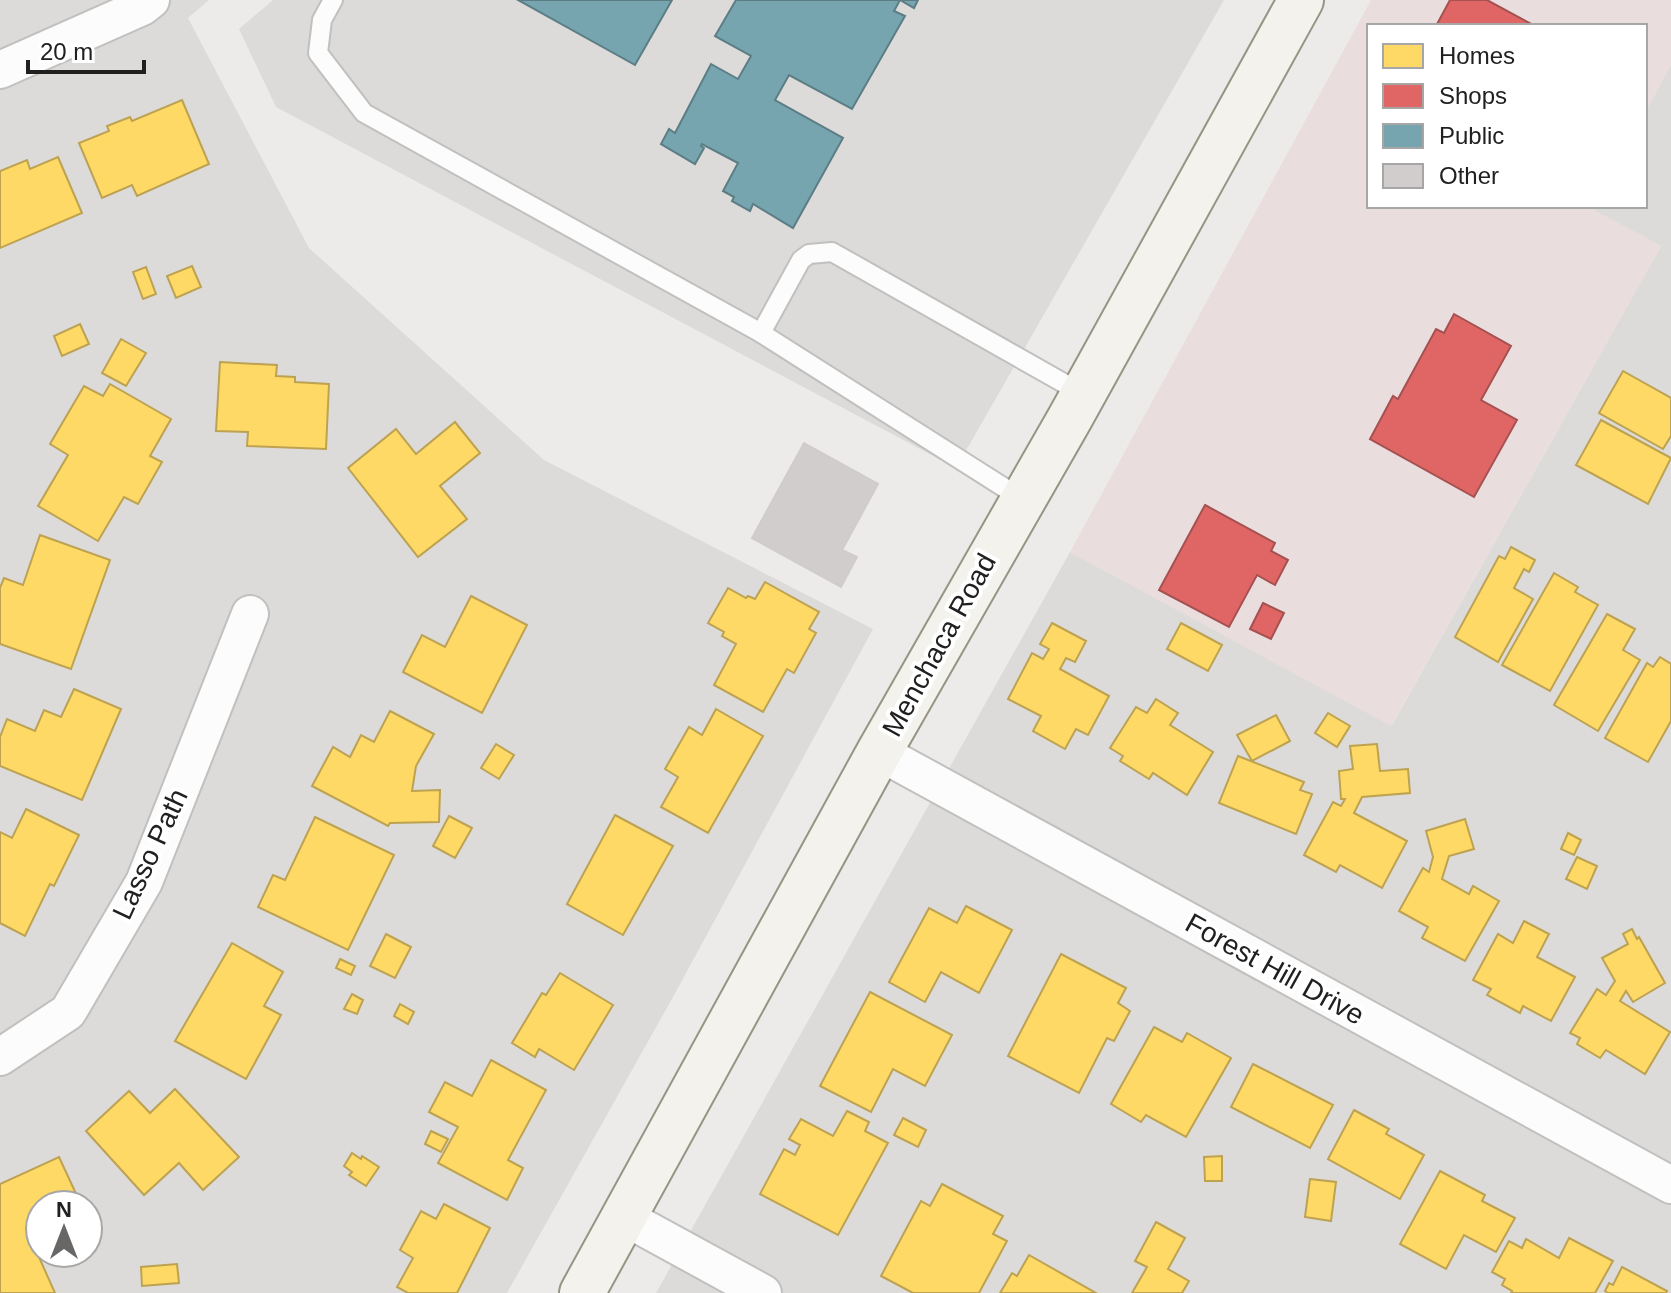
<svg xmlns="http://www.w3.org/2000/svg" width="1671" height="1293" font-family="Helvetica,sans-serif">
<style>
.residential{fill:#dddbda;fill-rule:evenodd}
.commercial{fill:#eadddd}
.religious{fill:#dcdbda}
.homes{fill:#ffd966;stroke:#bca251;stroke-width:2}
.shops{fill:#e06666;stroke:#a65151;stroke-width:2}
.public{fill:#76a5af;stroke:#5c7d84;stroke-width:2}
.building{fill:#d0cdcc;stroke:#d0ccca;stroke-width:2}
.lines{fill:none;stroke-linecap:round;stroke-linejoin:round}
.lane-casing{stroke:#c1c0bf;stroke-width:22}
.street-casing{stroke:#c1c0bf;stroke-width:40}
.secondary-casing{stroke:#969483;stroke-width:48}
.lane{stroke:#fcfcfc;stroke-width:18}
.street{stroke:#fcfcfc;stroke-width:36}
.secondary{stroke:#f3f2ec;stroke-width:44}
.labels{text-anchor:middle;dominant-baseline:central;stroke-width:8;stroke-linejoin:round;paint-order:stroke}
.street-label{font-size:28px;fill:#202020;stroke:#fff}
</style>
<rect width="100%" height="100%" fill="#edebe9"/>
<g class="residential">
<path d="M0 0H209L188 18 309 248 544 460 873 629 673 997 507 1293H0ZM40 1205H88V1253H40Z"/>
<path d="M1671 64V1293H656L1070 552 1392 725 1661 246 1593 210 1595 206H1645V113Z"/>
</g>
<path class="commercial" d="M1371 0H1671V64L1645 113V26H1369V206H1595L1594 210 1661 246 1391 726 1070 552Z"/>
<path class="religious" d="M273 0H1224L956 468 276 107 239 29Z"/>
<g class="homes">
<path d="M182 100 209 164 137 196 132 185 102 198 79 143 109 131 107 126 130 117 132 121Z"/>
<path d="M58 157 82 213 0 248V171L27 160 30 169Z"/>
<path d="M192 266 201 287 176 298 167 276Z"/>
<path d="M146 267 156 294 143 299 133 272Z"/>
<path d="M80 324 89 344 62 356 54 336Z"/>
<path d="M121 339 146 353 126 386 102 373Z"/>
<path d="M220 362 277 365 276 376 295 377V382L329 384 326 449 247 446 248 432 216 431Z"/>
<path d="M1623 371 1671 398V436L1663 449 1599 413Z"/>
<path d="M110 384 171 419 150 456 162 462 138 504 124 497 98 541 38 506 68 455 50 444 84 386 103 396Z"/>
<path d="M1601 420 1671 458 1648 504 1576 465Z"/>
<path d="M455 422 480 453 440 486 467 519 418 557 348 468 396 429 416 454Z"/>
<path d="M40 535 110 560 71 669 0 644V588L4 578 23 585Z"/>
<path d="M1511 547 1535 560 1529 572 1524 569 1514 588 1533 599 1498 662 1455 637 1499 556 1505 559Z"/>
<path d="M1554 573 1578 587 1575 592 1598 605 1550 691 1502 665Z"/>
<path d="M765 582 819 612 809 629 816 633 794 673 787 669 763 712 714 685 736 644 722 636 724 632 708 623 728 588 746 598 748 596 755 599Z"/>
<path d="M471 596 527 625 482 713 403 672 422 635 445 647Z"/>
<path d="M1607 614 1635 629 1623 650 1640 660 1598 731 1554 705Z"/>
<path d="M1052 623 1086 641 1075 662 1066 658 1060 669 1109 696 1088 735 1076 729 1065 749 1033 731 1041 716 1008 699 1032 653 1043 659 1049 649 1040 644Z"/>
<path d="M1181 623 1222 645 1208 671 1167 649Z"/>
<path d="M1660 657 1671 664V721L1648 762 1605 738 1647 663 1653 667Z"/>
<path d="M74 689 121 709 82 800 0 766V737L7 719 35 731 44 710 61 717Z"/>
<path d="M1156 699 1178 713 1170 725 1213 752 1187 795 1153 773 1149 779 1120 761 1123 756 1110 748 1136 707 1147 713Z"/>
<path d="M716 709 763 736 708 833 661 807 678 777 665 769 689 727 702 735Z"/>
<path d="M390 711 434 734 416 766 412 791 440 790 439 822 390 823 388 826 312 786 333 747 350 757 361 735 374 742Z"/>
<path d="M1328 713 1350 726 1337 747 1315 733Z"/>
<path d="M1276 715 1290 741 1252 761 1237 735Z"/>
<path d="M496 744 514 755 499 779 481 768Z"/>
<path d="M1377 744 1380 771 1408 769 1410 793 1362 797 1354 813 1407 841 1382 888 1340 865 1336 872 1304 855 1333 802 1341 806 1345 799H1341L1339 771 1353 769 1350 746Z"/>
<path d="M1238 756 1304 782 1300 790 1312 794 1296 834 1219 803Z"/>
<path d="M26 809 79 835 54 886 50 884 25 936 0 923V832L12 838Z"/>
<path d="M615 815 673 846 623 935 567 904Z"/>
<path d="M449 816 472 828 455 858 433 846Z"/>
<path d="M315 817 394 855 348 950 258 907 273 875 285 880Z"/>
<path d="M1465 819 1474 849 1449 856 1442 879 1469 894 1473 886 1499 901 1465 961 1422 938 1428 927 1399 911 1423 868 1429 872 1433 857 1426 831Z"/>
<path d="M1568 833 1581 840 1574 855 1561 849Z"/>
<path d="M1577 857 1597 866 1587 889 1566 879Z"/>
<path d="M966 906 1012 930 979 993 941 972 925 1002 889 982 929 908 957 923Z"/>
<path d="M1524 921 1549 934 1537 957 1575 977 1551 1021 1523 1006 1520 1013 1487 995 1491 989 1473 980 1498 934 1513 943Z"/>
<path d="M1632 929 1637 939 1639 937 1665 983 1633 1002 1626 991 1620 1001 1670 1032 1645 1074 1606 1050 1600 1058 1577 1044 1580 1038 1570 1033 1597 989 1606 995 1615 981 1602 958 1628 944 1623 934Z"/>
<path d="M386 934 411 947 395 978 370 966Z"/>
<path d="M232 943 283 972 264 1006 281 1015 246 1079 175 1041Z"/>
<path d="M1061 954 1126 988 1118 1003 1130 1011 1114 1041 1107 1038 1079 1093 1008 1056Z"/>
<path d="M340 959 355 966 351 975 336 968Z"/>
<path d="M560 973 613 1005 574 1070 539 1049 535 1057 512 1043 542 993 546 995Z"/>
<path d="M870 992 952 1035 925 1086 893 1069 871 1112 820 1086Z"/>
<path d="M352 994 363 1000 357 1014 344 1009Z"/>
<path d="M400 1004 414 1012 408 1024 394 1016Z"/>
<path d="M1154 1027 1182 1042 1187 1033 1231 1058 1186 1137 1146 1115 1141 1122 1111 1104Z"/>
<path d="M491 1060 546 1090 508 1160 523 1168 507 1200 438 1163 458 1127 429 1112 445 1082 472 1096Z"/>
<path d="M1253 1064 1333 1105 1310 1148 1231 1107Z"/>
<path d="M175 1089 239 1157 203 1190 179 1163 144 1195 86 1131 129 1091 150 1113Z"/>
<path d="M1354 1110 1389 1129 1386 1134 1424 1155 1400 1199 1328 1159Z"/>
<path d="M847 1111 869 1122 865 1131 888 1143 838 1235 760 1194 784 1149 795 1155 800 1145 789 1139 801 1119 833 1136Z"/>
<path d="M903 1118 926 1130 918 1147 894 1135Z"/>
<path d="M431 1131 448 1139 441 1152 425 1144Z"/>
<path d="M352 1153 361 1159 362 1156 379 1167 366 1186 349 1175 352 1172 344 1166Z"/>
<path d="M1222 1156V1181H1205L1204 1157Z"/>
<path d="M59 1157 78 1198 62 1205H40V1243L34 1246 55 1293H0V1184Z"/>
<path d="M1440 1171 1485 1195 1482 1201 1515 1218 1496 1252 1464 1235 1446 1269 1400 1244Z"/>
<path d="M1310 1179 1336 1182 1331 1221 1305 1217Z"/>
<path d="M942 1184 1003 1216 993 1234 1007 1241 979 1293H913L881 1276 921 1201 930 1206Z"/>
<path d="M444 1204 490 1228 457 1293H408L397 1287 413 1258 400 1250 421 1211 436 1219Z"/>
<path d="M1156 1222 1185 1238 1168 1269 1189 1281 1182 1293H1132L1147 1267 1135 1261Z"/>
<path d="M1569 1238 1613 1261 1595 1293H1511L1512 1291 1502 1285 1505 1279 1492 1272 1509 1241 1522 1248 1526 1239 1559 1258Z"/>
<path d="M1029 1255 1096 1293H1000L1012 1273 1017 1276Z"/>
<path d="M177 1264 179 1283 142 1286 141 1267Z"/>
<path d="M1622 1267 1667 1291 1666 1293H1608L1605 1291 1609 1283 1613 1285Z"/>
</g>
<g class="shops">
<path d="M1450 0H1487L1535 26H1436Z"/>
<path d="M1454 314 1511 346 1481 400 1517 420 1474 497 1370 439 1393 396 1398 399 1436 329 1444 333Z"/>
<path d="M1205 505 1275 543 1271 551 1288 560 1275 585 1257 575 1229 627 1159 590Z"/>
<path d="M1263 603 1284 613 1271 639 1250 629Z"/>
</g>
<g class="public">
<path d="M518 0H672L635 65Z"/>
<path d="M736 0H918L914 8 900 0 894 11 905 16 852 109 789 75 775 100 843 138 793 228 753 204 750 211 732 201 734 197 723 191 738 163 702 144 701 146 704 148 695 164 661 144 669 129 675 133 711 64 738 79 751 56 715 36Z"/>
</g>
<path class="building" d="M804 443 878 484 842 550 857 557 841 587 752 538Z"/>
<g class="lines">
<defs>
<g id="lane">
<path d="M333 0 322 20 318 53 364 113 761 333 1022 499"/>
<path d="M761 333 801 260 809 254 832 252 1083 394"/>
</g>
<g id="street">
<path d="M0 70 142 7 151 0"/>
<path d="M879 752 1671 1185"/>
<path d="M0 1057 68 1012 144 882 250 614"/>
<path d="M624 1217 763 1293"/>
</g>
<path id="secondary" d="M582 1293 879 752 1070 418 1301 0"/>
</defs>
<use href="#lane" class="lane-casing"/>
<use href="#street" class="street-casing"/>
<use href="#secondary" class="secondary-casing"/>
<use href="#lane" class="lane"/>
<use href="#street" class="street"/>
<use href="#secondary" class="secondary"/>
</g>
<g class="labels">
<g class="street-label">
<text transform="translate(939 645) rotate(-61)">Menchaca Road</text>
<text transform="translate(150 854) rotate(-65)">Lasso Path</text>
<text transform="translate(1275 969) rotate(29)">Forest Hill Drive</text>
</g>
</g>
<rect x="1367" y="24" width="280" height="184" fill="#ffffff" stroke="#a6a6a6" stroke-width="2"/>
<rect x="1383" y="44" width="40" height="24" fill="#ffd966" stroke="#a6a6a6" stroke-width="2"/>
<text x="1439" y="64" font-size="24" fill="#202020">Homes</text>
<rect x="1383" y="84" width="40" height="24" fill="#e06666" stroke="#a6a6a6" stroke-width="2"/>
<text x="1439" y="104" font-size="24" fill="#202020">Shops</text>
<rect x="1383" y="124" width="40" height="24" fill="#76a5af" stroke="#a6a6a6" stroke-width="2"/>
<text x="1439" y="144" font-size="24" fill="#202020">Public</text>
<rect x="1383" y="164" width="40" height="24" fill="#d0cdcc" stroke="#a6a6a6" stroke-width="2"/>
<text x="1439" y="184" font-size="24" fill="#202020">Other</text>
<g transform="translate(64 1229)"><circle r="38" fill="#ffffff" stroke="#a6a6a6" stroke-width="2"/>
<path d="M0-6L14 30L0 20L-14 30Z" fill="#686766"/>
<text y="-12" font-size="22" font-weight="bold" text-anchor="middle" fill="#202020">N</text>
</g>
<path d="M28 60v12h116v-12" fill="none" stroke="#202020" stroke-width="4"/>
<text x="40" y="60" font-size="24" fill="#202020" stroke="#ffffff" stroke-width="6" paint-order="stroke">20 m</text>
</svg>
